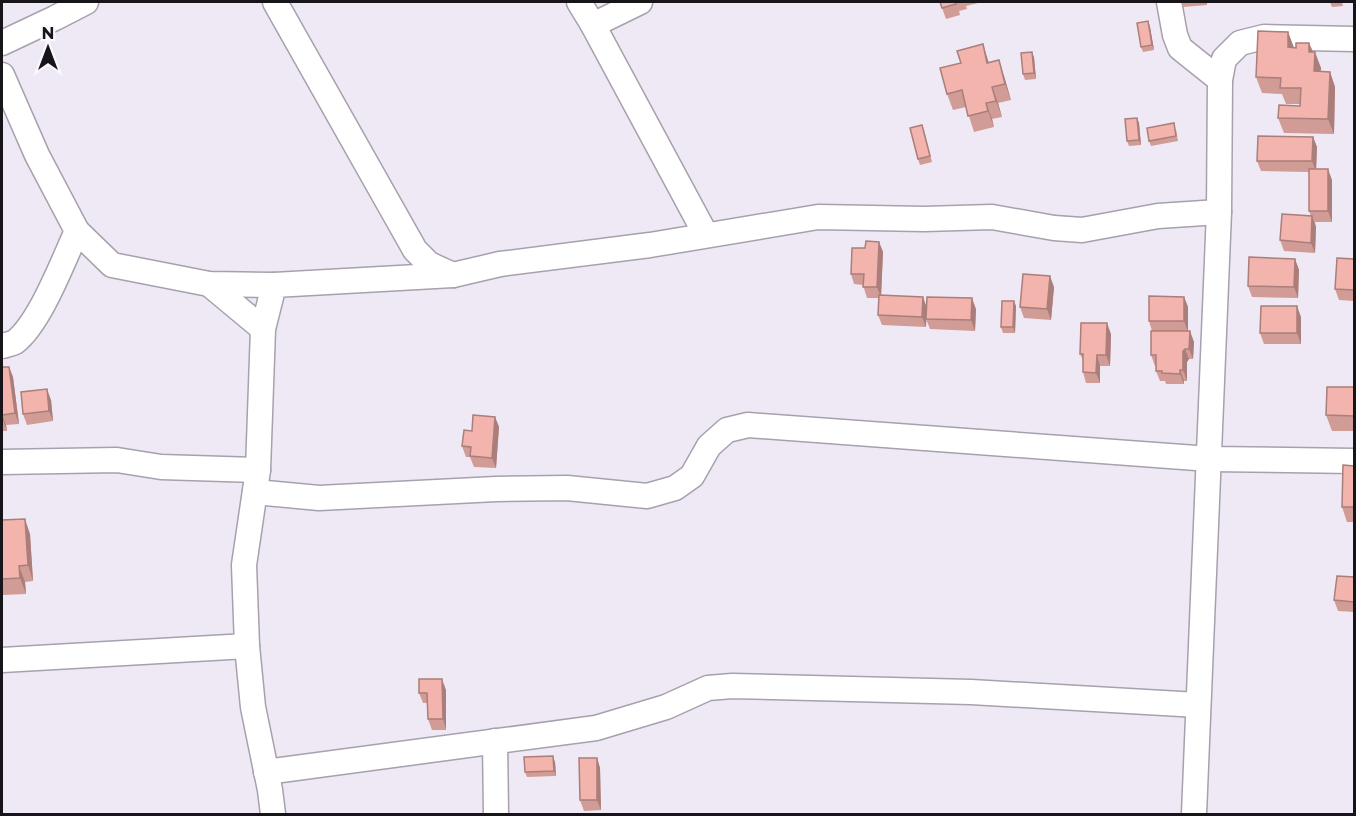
<svg xmlns="http://www.w3.org/2000/svg" width="1356" height="816" font-family="Montserrat,sans-serif">
<style>
.lines{fill:none;stroke-linecap:round;stroke-linejoin:round}
.street-casing{stroke:#a6a1ac;stroke-width:27}
.street{stroke:#fff;stroke-width:24}
.wall{fill:#d19b96}
.shaded-wall{fill:#aa7e7a}
.building{fill:#f3b4ae;stroke:#aa7e7a;stroke-width:1.5}
</style>
<rect width="100%" height="100%" fill="#efe9f5"/>
<g class="lines">
<defs>
<g id="street">
<path d="M275 2 415 250 429 264 453 275"/>
<path d="M579 2 593 25"/>
<path d="M640 2 593 25 706 235"/>
<path d="M1169 2 1175 35 1180 48 1220 80"/>
<path d="M2 43 55 18 86 2"/>
<path d="M2 75 37 155 77 231 112 265 209 284 274 285"/>
<path d="M209 284 263 329"/>
<path d="M2 346C6 345 11 344 15 342 40 323 63 261 77 231"/>
<path d="M2 462 117 460 161 467 258 470"/>
<path d="M255 492 319 498 496 489 567 488 647 496 675 488 692 476 709 446 727 430 748 425 1210 459 1354 461"/>
<path d="M2 660 247 646"/>
<path d="M495 741 496 814"/>
<path d="M266 772 596 728 666 707 708 688 732 686 971 692 1198 705"/>
<path d="M273 814 270 790 253 707 247 646 244 565 258 470 263 329 274 285 453 275 500 264 650 245 818 217 924 219 992 217 1054 228 1082 230 1158 216 1219 212"/>
<path d="M1194 814 1219 212 1220 80 1224 59 1240 43 1264 37 1354 39"/>
</g>
</defs>
<use href="#street" class="street-casing"/>
<use href="#street" class="street"/>
</g>
<g class="wall">
<path d="M940 2H977L978 3 966 6 967 9 959 11 960 15 946 19Z"/>
<path d="M1181 2H1207V5L1183 7Z"/>
<path d="M1330 2H1342L1343 6 1332 7Z"/>
<path d="M1148 21 1150 27 1154 50 1143 52 1141 47Z"/>
<path d="M1288 32 1294 48 1309 43 1321 68 1320 72H1330L1335 87 1334 134 1284 133 1278 118 1300 106V104H1286L1282 94 1262 93 1256 77Z"/>
<path d="M1034 57 1036 79 1025 80 1023 74Z"/>
<path d="M989 62 1004 76 1011 100 998 103 1002 117 992 119 994 127 974 132 966 107 953 110 947 94Z"/>
<path d="M1137 118 1139 123 1141 145 1129 146 1127 141Z"/>
<path d="M1176 129 1178 141 1151 146 1149 141Z"/>
<path d="M924 130 932 162 920 165 918 159Z"/>
<path d="M1313 137 1317 147 1316 169 1332 180V222H1315L1316 227 1315 253 1284 251 1280 240 1311 216 1309 211V172L1261 171 1257 161Z"/>
<path d="M879 242 883 252 881 295 926 307 976 309 975 331 930 329 926 319V327L882 325 878 315 879 298H867L863 285 854 284 851 274 865 248Z"/>
<path d="M1295 259 1299 270 1298 298 1252 297 1248 286Z"/>
<path d="M1354 259V301L1339 300 1335 289Z"/>
<path d="M1054 287 1051 320 1024 318 1020 307Z"/>
<path d="M1184 297 1188 307V331L1194 342 1193 359H1189L1187 362V381H1184V384H1166L1165 381H1160L1156 371V366H1155L1151 355 1152 331 1149 321Z"/>
<path d="M1016 306 1015 333H1003L1001 327Z"/>
<path d="M1301 317V344H1264L1260 333Z"/>
<path d="M1111 334 1110 366H1100V383H1086L1083 372V360L1080 354Z"/>
<path d="M2 367H9L13 377 19 424 6 425 7 431H2Z"/>
<path d="M1354 387V431H1332L1326 415Z"/>
<path d="M51 400 53 421 27 425 23 414Z"/>
<path d="M495 417 499 427 496 468 474 467 470 457H466L462 446 472 431Z"/>
<path d="M1354 466V522H1347L1342 507Z"/>
<path d="M2 520 30 534 33 581 25 582 26 594 2 595Z"/>
<path d="M1354 577V612L1338 611 1334 600Z"/>
<path d="M446 690V730H432L428 719 427 703H423L419 693Z"/>
<path d="M597 758 600 768 601 810 584 811 580 800Z"/>
<path d="M555 762 556 776 527 777 525 772Z"/>
</g>
<g class="shaded-wall">
<path d="M1148 21 1150 27 1154 50 1152 45Z"/>
<path d="M1288 32 1294 48 1288 47Z"/>
<path d="M1309 43 1315 58V52L1321 68 1320 87 1314 71 1309 52Z"/>
<path d="M983 44 988 60 993 79 987 63Z"/>
<path d="M1032 52 1034 57 1036 79 1034 73Z"/>
<path d="M999 60 1004 76 1011 100 1005 84Z"/>
<path d="M1330 72 1335 87 1334 134 1328 119Z"/>
<path d="M992 87 998 103 1002 117 996 101Z"/>
<path d="M986 103 992 119 994 127 988 111Z"/>
<path d="M1137 118 1139 123 1141 145 1139 140Z"/>
<path d="M1313 137 1317 147 1316 172 1312 161Z"/>
<path d="M1328 169 1332 180V222L1328 211Z"/>
<path d="M1312 216 1316 227 1315 253 1311 243Z"/>
<path d="M879 242 883 252 881 298 877 287Z"/>
<path d="M1295 259 1299 270 1298 298 1294 287Z"/>
<path d="M1050 276 1054 287 1051 320 1047 309Z"/>
<path d="M923 297 927 308 926 327 922 317Z"/>
<path d="M1184 297 1188 307V332L1184 321Z"/>
<path d="M972 298 976 309 975 331 971 320Z"/>
<path d="M1014 301 1016 306 1015 333 1013 327Z"/>
<path d="M1297 306 1301 317V344L1297 333Z"/>
<path d="M1107 323 1111 334 1110 366 1106 355Z"/>
<path d="M1190 331 1194 342 1193 359 1189 349Z"/>
<path d="M1185 349 1189 359 1187 362V381L1183 370V351Z"/>
<path d="M1097 355 1100 366V383L1096 373Z"/>
<path d="M9 367 13 377 19 424 15 413Z"/>
<path d="M1180 370 1184 381V384L1180 374Z"/>
<path d="M47 389 51 400 53 421 49 411Z"/>
<path d="M2 415 6 425 7 431 3 420Z"/>
<path d="M495 417 499 427 496 468 492 458Z"/>
<path d="M25 519 30 534 33 581 28 565Z"/>
<path d="M19 566 25 582 26 594 20 578Z"/>
<path d="M442 679 446 690V730L443 719Z"/>
<path d="M553 756 555 762 556 776 554 771Z"/>
<path d="M597 758 600 768 601 810 597 800Z"/>
<path d="M2 782V783L3 814H2Z"/>
</g>
<g class="building">
<path d="M940 2H955L956 4 942 8Z"/>
<path d="M1148 21 1152 45 1141 47 1137 23Z"/>
<path d="M1258 31 1288 32V47L1296 48V43H1309V52H1315L1314 71 1330 72 1328 119 1278 118 1279 105 1300 106 1301 88H1280L1281 78 1256 77Z"/>
<path d="M983 44 987 63 999 60 1005 84 992 87 996 101 986 103 988 111 968 116 962 90 947 94 940 68 961 63 957 51Z"/>
<path d="M1032 52 1034 73 1023 74 1021 53Z"/>
<path d="M1137 118 1139 140 1127 141 1125 119Z"/>
<path d="M1174 123 1176 136 1149 141 1147 128Z"/>
<path d="M922 125 930 156 918 159 910 128Z"/>
<path d="M1258 136 1313 137 1312 161H1257Z"/>
<rect x="1309" y="169" width="19" height="42"/>
<path d="M1282 214 1312 216 1311 243 1280 240Z"/>
<path d="M866 241 879 242 877 287H863L864 274H851L852 248H865Z"/>
<path d="M1249 257 1295 259 1294 287 1248 286Z"/>
<path d="M1337 258 1354 259V290L1335 289Z"/>
<path d="M1023 274 1050 276 1047 309 1020 307Z"/>
<path d="M879 295 923 297 922 317 878 315Z"/>
<path d="M1149 296 1184 297V321H1149Z"/>
<path d="M927 297 972 298 971 320 926 319Z"/>
<path d="M1002 301H1014L1013 327H1001Z"/>
<path d="M1261 306H1297V333H1260Z"/>
<path d="M1081 323H1107L1106 355H1097L1096 373 1083 372V354H1080Z"/>
<path d="M1151 331H1190L1189 349H1185L1183 351V370H1180V374L1162 373V371H1156V355H1151Z"/>
<path d="M2 367H9L15 413 2 415 3 420H2Z"/>
<path d="M1327 387H1354V416L1326 415Z"/>
<path d="M47 389 49 411 23 414 21 392Z"/>
<path d="M473 415 495 417 492 458 470 456 471 447 462 446 464 430 472 431Z"/>
<path d="M1343 465 1354 466V507H1342Z"/>
<path d="M25 519 28 565 19 566 20 578 2 579V520Z"/>
<path d="M1337 576 1354 577V602L1334 600Z"/>
<path d="M419 679H442L443 719H428L427 693H419Z"/>
<path d="M553 756 554 771 525 772 524 757Z"/>
<path d="M579 758H597V800H580Z"/>
</g>
<rect width="1356" height="816" fill="none" stroke="#171519" stroke-width="6"/>
<g transform="translate(48 48)" stroke="#fbf8ff" stroke-width="4.5" paint-order="stroke">
<path d="M0-4.5L10 22L0 15L-10 22Z" fill="#171519"/>
<text y="-9" font-size="16" font-weight="bold" text-anchor="middle" fill="#171519">N</text>
</g>
</svg>
